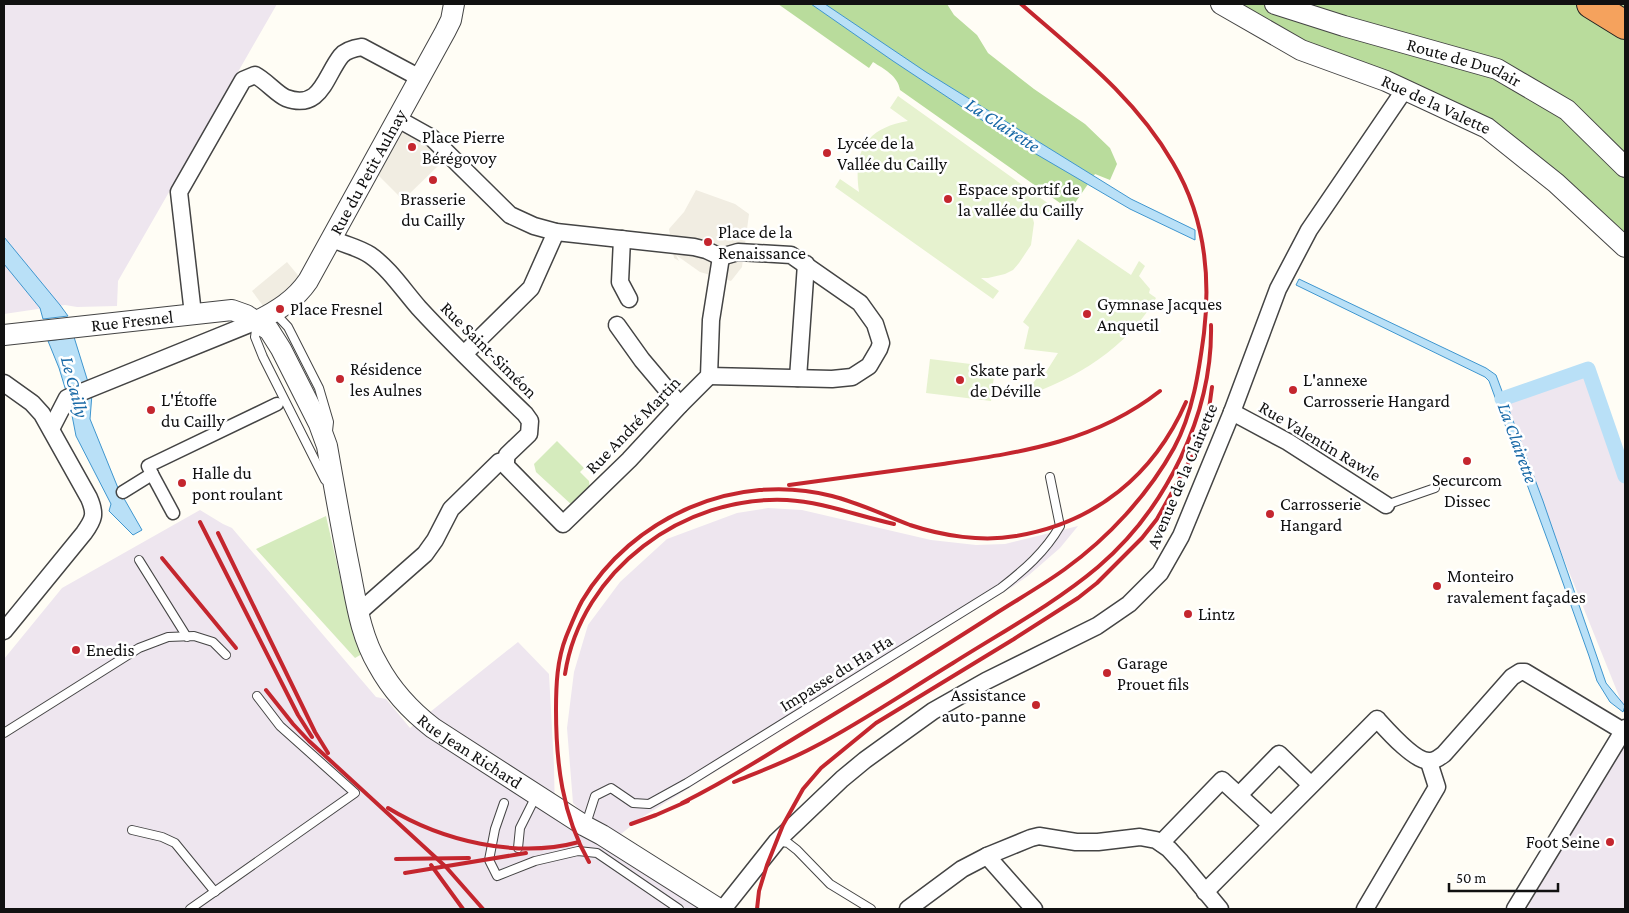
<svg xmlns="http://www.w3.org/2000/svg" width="1629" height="913" font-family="'Crimson Pro',serif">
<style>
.industrial{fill:#eee6ef}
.green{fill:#d5ebbd}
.forest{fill:#b9dc9c}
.pitch{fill:#e6f2cf}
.plaza{fill:#f1ede2}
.water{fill:#b9e0f7;stroke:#3f96cf}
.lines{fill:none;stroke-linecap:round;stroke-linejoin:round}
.canal{stroke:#b9e0f7;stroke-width:15}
.service-casing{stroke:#444;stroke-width:10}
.pedestrian-casing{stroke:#444;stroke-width:15}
.minor-casing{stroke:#444;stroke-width:19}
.tertiary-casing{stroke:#444;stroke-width:22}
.motorway-casing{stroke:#222;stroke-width:30}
.service{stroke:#fff;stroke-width:8}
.pedestrian{stroke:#fff;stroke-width:12}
.minor{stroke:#fff;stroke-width:16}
.tertiary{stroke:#fff;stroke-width:20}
.motorway{stroke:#f5a25d;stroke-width:28}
.rail{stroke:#c4262e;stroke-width:4}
.poi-dot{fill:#c4262e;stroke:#fff;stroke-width:2}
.labels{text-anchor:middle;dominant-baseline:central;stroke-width:5;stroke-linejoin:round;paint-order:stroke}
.street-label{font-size:18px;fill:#111;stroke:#fff}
.poi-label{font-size:18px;fill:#111;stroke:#fff;text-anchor:start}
.water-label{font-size:19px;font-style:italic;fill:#1768a6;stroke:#fff}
</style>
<rect width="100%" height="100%" fill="#fffdf5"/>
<g class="industrial">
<path d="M4 4H277L118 281 117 306 77 307 65 305 4 314Z"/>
<path d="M1588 369 1625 476V711L1555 537 1505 398Z"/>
<path d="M768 508 802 510 931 540 976 545 1005 544 1078 526 1060 548 1029 575 1012 587 641 818 611 842 573 803 567 728 574 672 588 625 620 582 667 539 737 513Z"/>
<path d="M200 510 223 524 232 528 376 697 386 699 410 728 518 642 549 674 554 766 555 819 707 909H4V659L62 588Z"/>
<path d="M1625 729V909H1527Z"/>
</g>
<g class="green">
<path d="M557 441 584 468 580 472 589 481 590 490 573 506 536 472 534 464Z"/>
<path d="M326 516 354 638 362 654 355 658 256 549Z"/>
</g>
<g class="forest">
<path d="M778 4H947L954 15 977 35 988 53 1034 89 1085 124 1110 148 1117 164 1110 180 1095 174 1070 210 900 90C898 76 884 69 873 62L869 68Z"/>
<path d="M1233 4H1625V237L1521 142 1252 22Z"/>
</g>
<g class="pitch">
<path d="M898 96 1056 209 1049 220 1030 207 1034 223 1031 245 1019 263 1013 270 1005 274 988 278H981L999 291 993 299 835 187 840 179 859 192C853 151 866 128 908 121L890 108Z"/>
<path d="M1078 239 1131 275 1139 261 1145 266 1139 276 1150 289 1149 293 1156 298C1127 348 1076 379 1022 397L1041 373 1046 372 1058 353 1024 349 1029 327 1023 322Z"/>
<path d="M930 359 995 367 991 401 926 393Z"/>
</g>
<g class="plaza">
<path d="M407 121 443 161 403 200 377 174Z"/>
<path d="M696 190 735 204 749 214 742 267 731 281 700 272 676 255 679 261 674 258 669 229 684 212Z"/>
<path d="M287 262 311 291 279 327 252 291Z"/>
</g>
<g class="water">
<path d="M811 4H825L926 72 1131 199 1195 230V240L1130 209 1012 140 893 61Z"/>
<path d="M4 237 60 305 68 316 43 319 40 308 4 264Z"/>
<path d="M1299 279 1486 368 1496 375 1543 501 1606 683 1625 706 1623 712 1610 702 1597 681 1589 656 1553 555 1489 381 1485 377 1296 285Z"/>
<path d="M74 337 88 382 66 391 59 368 48 341Z"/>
<path d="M92 394 90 419 118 488 142 530 133 535 109 511 111 504 76 436 70 405Z"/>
</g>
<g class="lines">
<path class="canal" d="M1502 399 1588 369 1625 476"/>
<defs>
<g id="service">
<path d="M274 312 288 327 319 388 329 422 328 431"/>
<path d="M257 323 255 337 263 357 325 480"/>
<path d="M1386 505 1435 488"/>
<path d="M139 560 187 637"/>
<path d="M4 733 139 648 168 637 194 636 213 642 226 655"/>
<path d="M504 803 495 829 489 860 497 876 535 861 578 851 597 853 679 909"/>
<path d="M586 824 595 796 611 788 633 803 649 804 687 783 1001 588C1024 570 1045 552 1060 526L1050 477"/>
<path d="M132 830 162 837 175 843 215 892"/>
<path d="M777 841 788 843 797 850 830 884 871 909"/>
<path d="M518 848 520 828 537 794"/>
<path d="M190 909 355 793 280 726 257 696"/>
</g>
<g id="pedestrian">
<path d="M152 474 173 513"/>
<path d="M123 492 152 474 148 466 277 404"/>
</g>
<g id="minor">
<path d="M398 119 432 138 510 215 534 226 556 232 694 247 706 250 721 257 738 252 791 255 860 303 875 324 881 343 879 349 869 366 852 377 832 379 709 376"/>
<path d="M331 238C344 245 358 247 370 255 389 268 404 291 419 308 453 345 489 379 525 414L530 421 529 434 507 455 506 460 499 462 451 509 435 540 425 554 358 613"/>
<path d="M622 239 620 282 629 299"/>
<path d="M193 314 179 192 243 80 255 75C265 80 278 95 286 98 321 111 325 76 341 56 346 50 355 48 362 47L420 78"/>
<path d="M617 325 642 360 680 405"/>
<path d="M464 354 531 288 556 232"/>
<path d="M798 378 806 264"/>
<path d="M4 383 32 403 42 414 89 498C96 514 94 519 84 533L4 631"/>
<path d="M1232 412 1288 442 1386 505"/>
<path d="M51 429 67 398 257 321"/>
<path d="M506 460V466L563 524 629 460 680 405 709 376 711 320 721 257"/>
<path d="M1239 795 1279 754 1311 785"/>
<path d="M1161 843 1222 780 1271 825"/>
<path d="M987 856 1034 909"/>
<path d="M1205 892 1377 719C1387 730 1415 762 1430 761 1435 761 1440 757 1444 754L1512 677 1520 672H1525L1623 731"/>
<path d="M723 909 777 841 842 779 865 760 933 711 986 681 1097 626 1129 604 1160 573 1181 536 1232 412 1278 289 1309 230 1405 89"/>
<path d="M908 909 962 869 987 856 1031 838 1039 836 1076 842H1098L1140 837 1156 840 1169 849 1181 862 1220 909"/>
<path d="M1365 909 1437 787 1429 762"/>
<path d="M1515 909 1625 728"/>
</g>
<g id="tertiary">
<path id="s1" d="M1221 4 1301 50 1386 81 1487 128 1556 183 1625 247"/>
<path id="s2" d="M1275 4 1344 26 1497 69 1567 110 1625 167"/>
<path id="s3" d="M257 321C277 311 295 300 308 281L445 32 451 20 454 4"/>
<path id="s4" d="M4 335 232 310 246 315 269 330 281 349 319 424 327 446C334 486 341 526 349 566 356 600 360 635 378 665 391 689 411 711 433 728L585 826 602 835 719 909"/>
</g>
<path id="motorway" d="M1591 4 1625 25"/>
</defs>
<use href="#service" class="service-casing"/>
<use href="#pedestrian" class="pedestrian-casing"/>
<use href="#minor" class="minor-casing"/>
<use href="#tertiary" class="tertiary-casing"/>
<use href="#motorway" class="motorway-casing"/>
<use href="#service" class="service"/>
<use href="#pedestrian" class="pedestrian"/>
<use href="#minor" class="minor"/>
<use href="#tertiary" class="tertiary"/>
<use href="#motorway" class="motorway"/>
<g class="rail">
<path d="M789 485C840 478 892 471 943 464 1023 452 1095 442 1160 391"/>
<path d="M200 522 298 715 312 737"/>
<path d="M218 533 315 732 328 753"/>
<path d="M162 558 236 648"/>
<path d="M565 674C581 570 684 495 787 500 823 502 858 516 894 524"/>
<path d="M266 690 293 724 309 741 446 867 483 909"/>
<path d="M734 782C761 771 788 761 814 747 862 722 907 691 953 663 1002 632 1054 604 1098 567 1166 509 1213 414 1211 325"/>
<path d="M682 803C716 786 748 767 780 747 816 725 852 703 887 682 924 659 961 636 998 612 1020 598 1043 585 1065 569 1108 538 1148 495 1174 448 1193 413 1199 371 1204 333 1211 273 1204 215 1173 163 1135 97 1077 53 1021 4"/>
<path d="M388 808C442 841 517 859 579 842"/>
<path d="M631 824 656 815 688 801"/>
<path d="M396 859 469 858"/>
<path d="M589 862C562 815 556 762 556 710 556 685 557 660 566 637 571 625 576 612 582 601 632 517 736 471 832 496 859 503 884 515 910 525 943 536 982 542 1016 536 1095 523 1154 475 1186 402"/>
<path d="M431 865 463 909"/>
<path d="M405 873 526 853"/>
<path d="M757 909 759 891 767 865 783 825 803 789 821 768 876 723 1014 639 1078 598 1097 583 1142 538 1157 519 1198 446 1209 409 1212 387"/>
</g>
</g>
<g class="poi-dot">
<circle cx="412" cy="147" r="5"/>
<circle cx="827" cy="153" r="5"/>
<circle cx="433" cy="180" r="5"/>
<circle cx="948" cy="199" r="5"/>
<circle cx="708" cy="242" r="5"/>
<circle cx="280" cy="309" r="5"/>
<circle cx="1087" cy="314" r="5"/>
<circle cx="340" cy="379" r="5"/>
<circle cx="960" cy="380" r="5"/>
<circle cx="1293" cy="390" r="5"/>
<circle cx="151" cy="410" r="5"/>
<circle cx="1467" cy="461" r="5"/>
<circle cx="182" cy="483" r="5"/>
<circle cx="1270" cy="514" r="5"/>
<circle cx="1437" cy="586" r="5"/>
<circle cx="1188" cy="614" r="5"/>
<circle cx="76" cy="650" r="5"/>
<circle cx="1107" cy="673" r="5"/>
<circle cx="1036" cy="705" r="5"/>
<circle cx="1610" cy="842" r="5"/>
</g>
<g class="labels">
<g class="street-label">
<text stroke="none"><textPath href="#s2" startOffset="198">Route de Duclair</textPath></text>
<text stroke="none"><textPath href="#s1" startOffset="238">Rue de la Valette</textPath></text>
<text stroke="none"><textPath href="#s3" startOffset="190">Rue du Petit Aulnay</textPath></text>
<text stroke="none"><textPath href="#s4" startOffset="129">Rue Fresnel</textPath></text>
<text transform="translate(489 350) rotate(45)">Rue Saint-Siméon</text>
<text transform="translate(633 425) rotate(-46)">Rue André Martin</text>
<text transform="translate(1320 441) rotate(31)">Rue Valentin Rawle</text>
<text transform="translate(1182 476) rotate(-67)">Avenue de la Clairette</text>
<text transform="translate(836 673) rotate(-32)">Impasse du Ha Ha</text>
<text stroke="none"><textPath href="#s4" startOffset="755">Rue Jean Richard</textPath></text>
</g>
<g class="poi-label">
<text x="422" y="137">Place Pierre<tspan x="422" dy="21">Bérégovoy</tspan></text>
<text x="837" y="143">Lycée de la<tspan x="837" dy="21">Vallée du Cailly</tspan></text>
<text x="958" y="189">Espace sportif de<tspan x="958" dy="21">la vallée du Cailly</tspan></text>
<text x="433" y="199" text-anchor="middle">Brasserie<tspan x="433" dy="21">du Cailly</tspan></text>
<text x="718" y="232">Place de la<tspan x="718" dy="21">Renaissance</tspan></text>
<text x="1097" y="304">Gymnase Jacques<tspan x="1097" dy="21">Anquetil</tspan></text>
<text x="290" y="309">Place Fresnel</text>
<text x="350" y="369">Résidence<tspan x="350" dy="21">les Aulnes</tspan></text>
<text x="970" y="370">Skate park<tspan x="970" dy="21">de Déville</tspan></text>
<text x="1303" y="380">L'annexe<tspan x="1303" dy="21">Carrosserie Hangard</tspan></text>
<text x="161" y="400">L'Étoffe<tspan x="161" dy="21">du Cailly</tspan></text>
<text x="192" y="473">Halle du<tspan x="192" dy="21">pont roulant</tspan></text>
<text x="1467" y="480" text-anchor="middle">Securcom<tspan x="1467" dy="21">Dissec</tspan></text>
<text x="1280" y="504">Carrosserie<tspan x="1280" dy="21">Hangard</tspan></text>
<text x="1447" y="576">Monteiro<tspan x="1447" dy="21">ravalement façades</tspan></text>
<text x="1198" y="614">Lintz</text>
<text x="86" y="650">Enedis</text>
<text x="1117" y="663">Garage<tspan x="1117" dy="21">Prouet fils</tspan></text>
<text x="1026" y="695" text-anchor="end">Assistance<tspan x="1026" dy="21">auto-panne</tspan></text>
<text x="1600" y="842" text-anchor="end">Foot Seine</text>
</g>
<g class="water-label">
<text transform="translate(1003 125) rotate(33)">La Clairette</text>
<text transform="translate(75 387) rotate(75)">Le Cailly</text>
<text transform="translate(1518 443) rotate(70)">La Clairette</text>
</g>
</g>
<rect width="1629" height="913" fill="none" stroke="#111111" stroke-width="10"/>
<path d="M1449 883v8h109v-8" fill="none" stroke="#111111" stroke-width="2.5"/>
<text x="1456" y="883" font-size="15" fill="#111111" stroke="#ffffff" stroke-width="4" paint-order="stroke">50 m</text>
</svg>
